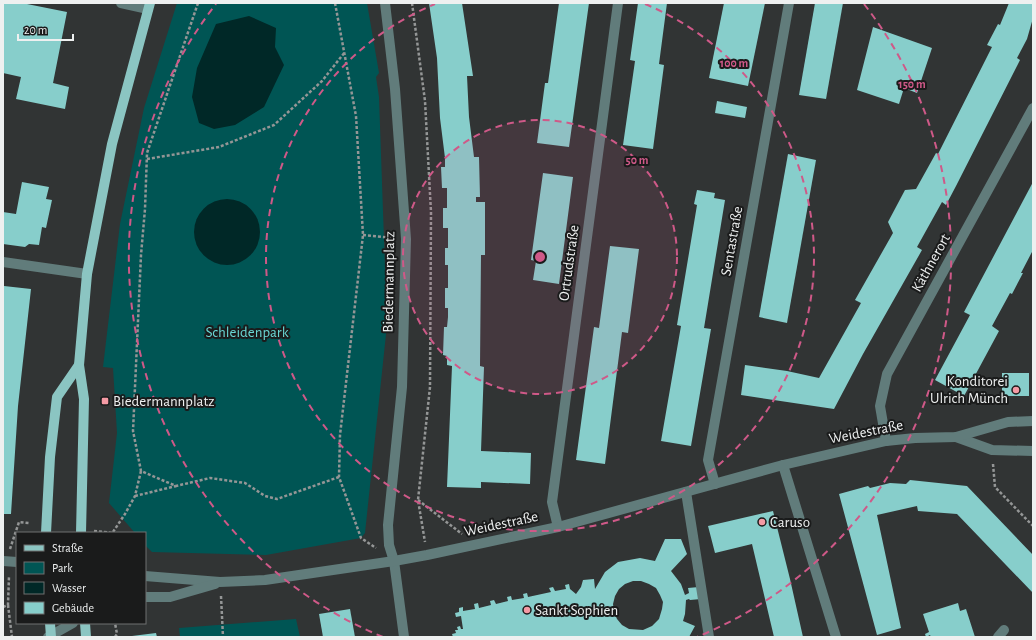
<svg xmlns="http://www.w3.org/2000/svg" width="1036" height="640" font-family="'Alegreya Sans',sans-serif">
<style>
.green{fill:#005554}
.water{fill:#002827}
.building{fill:#87cecb;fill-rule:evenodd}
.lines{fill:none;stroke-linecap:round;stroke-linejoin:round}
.path{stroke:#949696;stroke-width:2.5;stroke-dasharray:3 2;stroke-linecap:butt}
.minor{stroke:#617c7b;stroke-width:10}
.major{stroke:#8bc5c2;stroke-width:10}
.ring{fill:none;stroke:#cf5988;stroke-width:2;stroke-dasharray:7 5}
.poi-dot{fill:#f49aa4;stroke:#1a1b1b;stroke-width:1.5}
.labels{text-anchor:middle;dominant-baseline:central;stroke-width:4;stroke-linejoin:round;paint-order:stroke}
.street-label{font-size:15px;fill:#eef0f0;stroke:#1a1b1b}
.park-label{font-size:15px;fill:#69d6d3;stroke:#1a1b1b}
.poi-label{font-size:15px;fill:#eef0f0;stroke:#1a1b1b;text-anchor:start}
.centre{fill:#cf5988;stroke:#1a1b1b;stroke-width:2}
.ring-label{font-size:12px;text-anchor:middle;font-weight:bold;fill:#cf5988;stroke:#1a1b1b;stroke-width:4;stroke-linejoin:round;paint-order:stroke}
</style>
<rect width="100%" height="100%" fill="#313434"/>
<g class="green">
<path d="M177 3H367L379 73 376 77 379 97 387 325 365 533 361 538 266 555 152 552 145 545V533H135L109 503 117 433 113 368 103 367 120 224 144 108Z"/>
<path d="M296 619 300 637H180L179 628Z"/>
</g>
<g class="water">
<path d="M249 16 276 28 275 47 284 65 264 107 235 125 214 129 199 123 192 97 197 68 216 24Z"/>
<circle cx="227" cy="232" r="33"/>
</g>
<g class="building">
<path d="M3 3H22L67 12 53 83 69 87 65 109 16 99 21 77 3 73Z"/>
<path d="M429 3H462L473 76H467L469 117 474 157H479L480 197H476V202H485V255H481L480 366 484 367 481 451 531 453 530 484 481 482V488L447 487 452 366 447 365V356L443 355 444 327H447L448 317V308H445V288H448V265H445V248H448V228H443V208H447V188H442L441 167H445V158L440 118 437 58Z"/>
<path d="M559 3H589L569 147 537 143 545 83H548Z"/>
<path d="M638 3H667L659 64 664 65 653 149 623 145 635 61 630 60Z"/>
<path d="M724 3H765L748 86 709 78Z"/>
<path d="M815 3H843L826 99 799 95Z"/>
<path d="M1009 3H1033V18L1027 39 1017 58 1020 60 956 186 946 205 942 202 917 247 922 250 863 354 834 409 741 395 745 365 787 371 819 378 861 303 855 300 893 233 888 222 905 190 916 189 936 153 938 154 992 47 987 45 998 24 1000 25Z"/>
<path d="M873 27 932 48 917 93 904 88 899 104 857 90Z"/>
<path d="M717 101 747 107 745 118 715 113Z"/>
<path d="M788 154 816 160 787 323 759 317Z"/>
<path d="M543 173 573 177 559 284 533 280 536 261 531 260Z"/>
<path d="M22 182 49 187 46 199 52 200 46 228 42 227 39 245 29 244 25 247 3 244V212L16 214Z"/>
<path d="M1033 182V250L1021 273H1023L1012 294 1010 293 992 326 999 331 964 396 935 380 970 315 964 312Z"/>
<path d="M697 190 715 193 714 198 725 200 704 328 711 329 691 446 661 441 681 326 677 325 697 205 694 204Z"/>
<path d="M610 246 639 249 628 333 622 332 605 464 576 460 594 327 599 328Z"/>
<path d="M4 286 31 289 18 406 11 514H3Z"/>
<rect x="1002" y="373" width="27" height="23"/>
<path d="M910 480 967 486 1033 555V593L957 514 918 511 917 506 877 515 901 628 877 635 839 494 868 486 870 488 890 483 906 484Z"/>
<path d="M773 511 790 579 803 637H774L752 544 715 553 708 526Z"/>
<path d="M665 539H681L687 554 671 571 681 584 685 595 689 593 688 588 699 587 701 599 690 600 689 599 686 600 685 614 683 621 695 626 689 637H453L452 634 456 633 455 630H458L457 627 460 626 461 629H463L461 616 456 617 455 613 459 612V608L463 607V611L475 609 474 604 478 603 479 608 491 605 490 601 494 600 496 604 508 601 507 597 511 596 512 600 524 598 523 594 527 593 528 597 551 592 549 588 553 587 555 591 566 589 565 585 569 584 570 589 576 594 581 587 583 580 594 579 595 589 605 572 618 562 640 558 655 561ZM633 581H641L649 584 656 588 660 595 663 602 662 609 659 619 652 626 643 630 629 629 622 625 617 619 614 612 613 604 615 596 619 589 625 584Z"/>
<path d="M958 603 960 611 966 609 975 637H931L930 635 926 637 925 634 929 632 923 614Z"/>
<path d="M350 609 355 637H323L319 614Z"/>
<path d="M156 633 157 637H133L132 636Z"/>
</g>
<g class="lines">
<g class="path">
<path d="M198 3 147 153 145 209 141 255 133 431 141 471 176 486 210 478 245 483 265 496 277 499 339 477"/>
<path d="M335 3 356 116 363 235 340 435 339 477 361 538 376 548"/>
<path d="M412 3 425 101 431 212 430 387 418 500 425 542"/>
<path d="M147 159 219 147 274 125 322 81 345 52"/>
<path d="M363 235 393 238"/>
<path d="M993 464 995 487 1033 526"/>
<path d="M135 496 176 486"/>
<path d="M418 500 462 534"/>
<path d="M94 531 113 533"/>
<path d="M113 532 125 514 135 496 141 471"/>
<path d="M10 549 19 522 29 523"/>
<path d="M221 596 223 637"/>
<path d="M8 605 12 637"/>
<path d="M3 607 8 605 9 576"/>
<path d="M115 637 117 634 115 623"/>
</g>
<g class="minor">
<path d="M121 3 148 9"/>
<path d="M385 3 395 89 406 239 402 387 388 525 389 545 394 561 404 637"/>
<path d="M3 262 87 274"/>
<path d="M956 437 992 450 1033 451"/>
<path d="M886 441 880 406 887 374 1033 108"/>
<path d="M783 465 836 637"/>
<path d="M715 484 708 460 789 3"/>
<path d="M686 492 709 637"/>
<path d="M558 527 552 502 618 3"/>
<path d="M3 561 17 562"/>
<path d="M145 576 220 582 265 580 394 561 427 555 558 527 783 465 886 441 915 438 956 437 1008 422 1033 421"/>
<path d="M145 597H170L215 584"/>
<path d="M48 637 73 623"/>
<path d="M998 637 1004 630"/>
</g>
<g class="major">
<path d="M46 533 50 457 57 397 79 365"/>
<path d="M81 533 84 399 79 365 87 274 112 144 150 3"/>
<path d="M50 623 51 637"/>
<path d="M85 623 86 637"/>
</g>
</g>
<circle cx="540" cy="257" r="137" fill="#cf5988" fill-opacity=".12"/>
<g class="ring">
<circle cx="540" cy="257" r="137"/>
<path d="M645 4A274 274 0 1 1 435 4"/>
<path d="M383 637A411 411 0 0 1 216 4M864 4A411 411 0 0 1 697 637"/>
</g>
<g class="poi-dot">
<circle cx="1016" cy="390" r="4"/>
<rect x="101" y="397" width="8" height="8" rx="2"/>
<circle cx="762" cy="522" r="4"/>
<circle cx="527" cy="610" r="4"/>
</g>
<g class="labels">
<g class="street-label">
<text transform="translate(732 241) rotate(-80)">Sentastraße</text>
<text transform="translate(569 263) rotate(-82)">Ortrudstraße</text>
<text transform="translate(931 263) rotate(-61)">Käthnerort</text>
<text transform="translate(389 282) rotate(-89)">Biedermannplatz</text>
<text transform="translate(866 432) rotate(-11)">Weidestraße</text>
<text transform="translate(501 524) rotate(-12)">Weidestraße</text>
</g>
<g class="park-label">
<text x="247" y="332">Schleidenpark</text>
</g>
<g class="poi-label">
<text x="1008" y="381" text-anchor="end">Konditorei<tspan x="1008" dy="17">Ulrich Münch</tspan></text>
<text x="113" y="401">Biedermannplatz</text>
<text x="770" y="522">Caruso</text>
<text x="535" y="610">Sankt Sophien</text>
</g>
</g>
<circle cx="540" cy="257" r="6" class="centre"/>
<g class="ring-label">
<text x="734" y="67">100 m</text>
<text x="912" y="88">150 m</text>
<text x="637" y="164">50 m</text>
</g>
<rect width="1036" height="640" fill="none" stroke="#eef0f0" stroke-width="8"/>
<rect x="16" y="532" width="130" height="92" fill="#1a1b1b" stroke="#6f7070"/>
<rect x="24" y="545" width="20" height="6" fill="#8bc5c2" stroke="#6f7070"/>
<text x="52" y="552" font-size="12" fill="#eef0f0">Straße</text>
<rect x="24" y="562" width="20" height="12" fill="#005554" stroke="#6f7070"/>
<text x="52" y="572" font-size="12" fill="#eef0f0">Park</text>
<rect x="24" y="582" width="20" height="12" fill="#002827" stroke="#6f7070"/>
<text x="52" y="592" font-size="12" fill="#eef0f0">Wasser</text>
<rect x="24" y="602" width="20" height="12" fill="#87cecb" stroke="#6f7070"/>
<text x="52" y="612" font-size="12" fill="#eef0f0">Gebäude</text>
<path d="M18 34v6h55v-6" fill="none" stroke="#eef0f0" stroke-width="2"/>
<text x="24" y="34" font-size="12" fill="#eef0f0" stroke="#1a1b1b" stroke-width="3" paint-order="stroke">20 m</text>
</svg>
